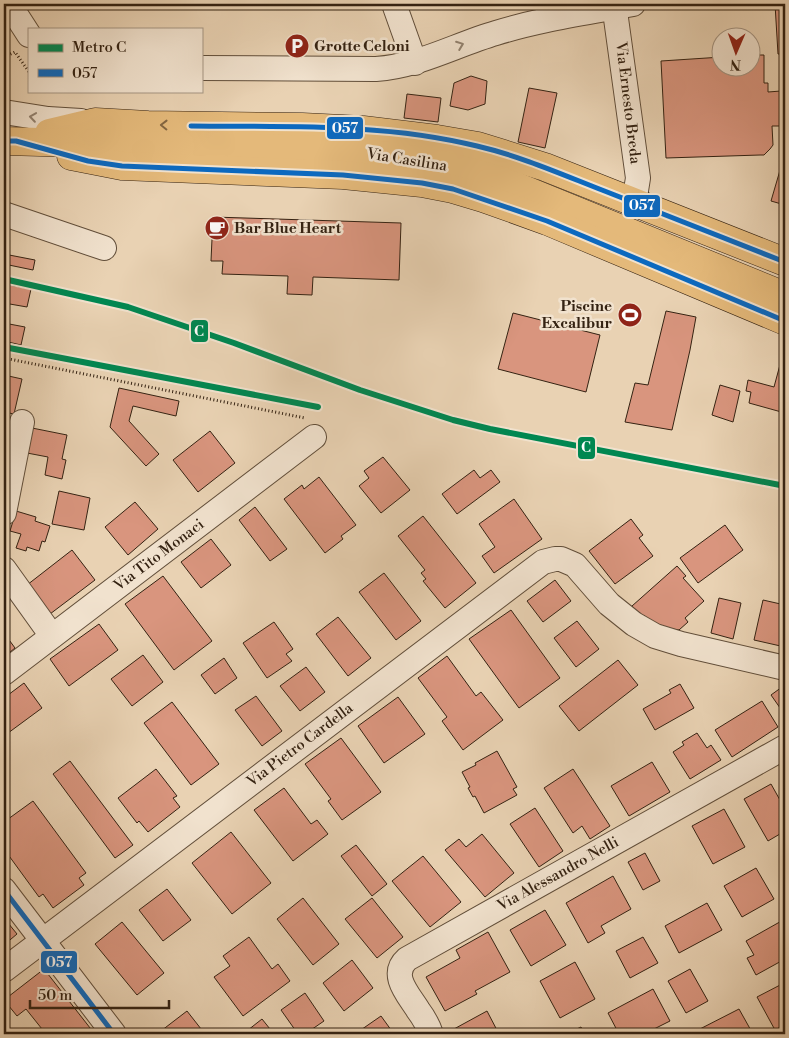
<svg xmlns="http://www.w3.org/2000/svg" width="789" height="1038" font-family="'Libre Bodoni',serif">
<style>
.building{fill:#d9957e;stroke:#342212}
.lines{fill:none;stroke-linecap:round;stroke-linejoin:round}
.minor-casing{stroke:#614e3a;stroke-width:26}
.major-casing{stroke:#342212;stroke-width:29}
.path{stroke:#342212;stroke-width:3;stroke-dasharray:1 2.5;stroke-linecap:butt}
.minor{stroke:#f1e2ce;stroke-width:24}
.major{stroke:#e4b97a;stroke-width:28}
.bus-1-casing{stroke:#f1e2ce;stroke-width:9}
.bus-1{stroke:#0c69bf;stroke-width:5}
.metro-1-casing{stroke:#f1e2ce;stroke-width:10}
.metro-1{stroke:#008751;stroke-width:6}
.oneway{stroke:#928270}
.oneway2{stroke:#836641}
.labels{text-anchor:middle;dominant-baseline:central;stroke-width:5;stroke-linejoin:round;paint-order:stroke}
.poi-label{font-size:15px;font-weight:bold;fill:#342212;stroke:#f1e2ce;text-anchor:start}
.street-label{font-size:15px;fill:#342212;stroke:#f1e2ce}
.line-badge{stroke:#f1e2ce;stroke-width:2}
.badge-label{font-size:14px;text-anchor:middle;font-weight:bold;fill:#fff}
</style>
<rect width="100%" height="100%" fill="#e9d2b3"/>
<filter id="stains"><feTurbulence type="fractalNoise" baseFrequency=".004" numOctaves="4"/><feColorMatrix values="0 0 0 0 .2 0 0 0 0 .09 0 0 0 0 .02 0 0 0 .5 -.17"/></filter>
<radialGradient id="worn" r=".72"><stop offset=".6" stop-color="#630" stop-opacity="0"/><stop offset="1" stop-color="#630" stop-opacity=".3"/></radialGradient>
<g class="building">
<path d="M775 4H785V54H778Z"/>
<path d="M752 55H764V83H768V92L781 91 783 126H772L773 145 770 149 764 155H760L666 158 661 61 722 57V68H752Z"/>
<path d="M471 76 487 81 485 104 468 110 450 106 454 83Z"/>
<path d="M529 88 557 93 545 148 518 142Z"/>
<path d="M407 94 441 98 438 122 404 118Z"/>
<path d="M783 160H785V205L771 201Z"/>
<path d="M213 217 401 223 399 280 313 277 312 295 287 294 288 276 222 274 223 261H211Z"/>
<path d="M4 254 35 260 33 270 4 264Z"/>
<path d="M4 284 31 289 27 307 4 303Z"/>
<path d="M666 311 696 317 690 350 672 430 625 422 635 383 648 385Z"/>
<path d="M513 313 600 335 586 392 498 369Z"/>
<path d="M4 323 25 327 21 345 4 341Z"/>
<path d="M781 361 785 362V413L749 403 751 392 746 391 748 380 774 387Z"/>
<path d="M4 375 22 379 14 414 4 412Z"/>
<path d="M720 385 740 391 733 422 712 415Z"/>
<path d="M119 388 179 401 176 416 133 406 129 421 159 454 146 466 110 427Z"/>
<path d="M32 428 67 435 62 459 66 460 62 479 45 475 48 457 27 453Z"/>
<path d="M210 431 235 463 198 492 173 460Z"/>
<path d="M383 457 410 490 381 513 359 486 369 478 364 471Z"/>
<path d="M474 470 480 478 491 470 500 482 457 514 442 494Z"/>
<path d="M319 477 356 525 341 536 343 539 325 553 284 499 302 485 304 489Z"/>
<path d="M59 491 90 498 84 530 52 524Z"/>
<path d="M514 499 542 539 494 573 482 556 495 547 479 524Z"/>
<path d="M135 502 158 529 128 555 105 527Z"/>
<path d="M255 507 287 549 270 561 239 520Z"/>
<path d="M16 511 36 517 35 521 50 526 45 542 42 541 39 551 27 547 26 551 16 548 21 534 10 531Z"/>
<path d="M423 516 476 583 445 608 423 581 426 579 421 573 425 570 398 536Z"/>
<path d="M631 519 643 535 639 538 653 556 615 584 589 551Z"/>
<path d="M725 525 743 550 698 583 680 558Z"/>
<path d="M211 539 231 565 201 588 181 562Z"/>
<path d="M72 550 95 580 50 614 27 585Z"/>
<path d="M677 566 686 576 683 578 704 601 685 618 688 622 679 630 659 627 655 622 652 624 644 615 642 617 632 606Z"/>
<path d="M384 573 421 621 396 640 359 592Z"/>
<path d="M163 576 212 641 174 670 125 604Z"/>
<path d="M555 580 571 601 543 622 527 601Z"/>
<path d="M719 598 741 603 733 639 711 633Z"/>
<path d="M763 600 785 605V647L754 640Z"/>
<path d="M511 610 560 678 519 708 469 639Z"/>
<path d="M338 617 371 658 348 676 316 634Z"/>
<path d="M577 621 599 649 576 667 554 638Z"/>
<path d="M274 622 293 649 286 654 292 661 267 678 243 643Z"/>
<path d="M99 624 118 650 69 686 50 659Z"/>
<path d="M4 633 15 648 4 657Z"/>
<path d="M143 655 163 682 132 706 111 679Z"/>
<path d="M447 656 476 696 481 692 503 720 463 750 442 721 447 717 418 678Z"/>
<path d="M224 658 237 678 215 694 201 675Z"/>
<path d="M618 660 638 685 579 731 559 706Z"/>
<path d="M306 667 325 692 300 711 280 686Z"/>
<path d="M24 683 42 708 4 736V698Z"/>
<path d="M680 684 694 708 655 730 643 709 671 693 669 690Z"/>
<path d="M782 687 785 688V715L771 695Z"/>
<path d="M256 696 282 731 262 746 235 710Z"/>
<path d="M398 697 425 734 384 763 358 726Z"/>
<path d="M762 701 778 727 732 757 715 730Z"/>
<path d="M172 702 219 764 191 785 144 723Z"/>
<path d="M697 733 707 748 711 745 721 760 690 779 673 752 684 745 682 742Z"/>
<path d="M341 738 381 792 342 820 328 801 331 799 305 764Z"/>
<path d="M497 751 517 787 513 789 517 795 484 813 475 796 473 797 468 788 470 787 462 772 476 765 475 763Z"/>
<path d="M70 761 133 845 115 858 53 774Z"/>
<path d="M652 762 670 792 629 816 611 786Z"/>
<path d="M156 769 177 796 173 798 180 807 148 832 139 821 137 823 118 798Z"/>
<path d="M573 769 610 826 590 839 582 826 573 833 544 788Z"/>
<path d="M771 784 785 809V831L768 841 744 799Z"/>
<path d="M284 788 311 824 317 820 328 834 293 861 254 810Z"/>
<path d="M33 801 86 873 79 878 84 885 53 908 43 894 39 897 4 849V822Z"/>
<path d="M535 808 563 851 539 867 510 824Z"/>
<path d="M724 809 745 847 713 864 692 826Z"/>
<path d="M231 832 271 883 232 914 192 863Z"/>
<path d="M482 834 514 873 485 897 445 850 459 839 466 847Z"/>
<path d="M356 845 387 884 372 896 341 856Z"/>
<path d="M645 853 660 881 643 890 628 862Z"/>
<path d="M423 856 461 902 430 927 392 881Z"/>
<path d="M756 868 774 899 742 917 724 886Z"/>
<path d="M613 876 631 909 601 926 605 933 588 943 566 903Z"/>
<path d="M167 889 191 920 163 941 139 910Z"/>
<path d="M303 898 339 944 313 965 277 919Z"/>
<path d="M372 898 403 937 377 958 345 919Z"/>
<path d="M707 903 722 930 679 953 665 926Z"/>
<path d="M545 910 566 945 531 966 510 930Z"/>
<path d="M4 918 17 934 4 945Z"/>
<path d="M785 919V959L756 975 747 958 754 955 746 941Z"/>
<path d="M122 922 164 973 137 995 95 944Z"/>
<path d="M488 932 510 972 475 991 477 994 445 1011 426 977 460 958 456 950Z"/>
<path d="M249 937 272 969 278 964 290 981 243 1016 214 977 230 966 223 956Z"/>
<path d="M643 937 658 963 630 978 616 951Z"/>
<path d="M352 960 373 988 344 1011 323 983Z"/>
<path d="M575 962 595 999 560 1018 540 981Z"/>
<path d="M44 969 94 1033 92 1034H46L26 1009 17 1016 4 1000Z"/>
<path d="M690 969 708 1001 686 1013 668 981Z"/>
<path d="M784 983 785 1024 775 1030 757 997Z"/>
<path d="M653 989 670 1021 644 1034H619L608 1013Z"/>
<path d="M305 993 324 1021 305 1034H298L281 1010Z"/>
<path d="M739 1009 753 1034H698L696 1031Z"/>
<path d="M187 1011 205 1034H157Z"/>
<path d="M487 1011 499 1034H457L454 1029Z"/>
<path d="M381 1016 394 1034H355Z"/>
<path d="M262 1019 274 1034H243Z"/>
<path d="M581 1027 585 1034H566Z"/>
</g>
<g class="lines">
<defs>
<g id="minor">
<path d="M9 4 29 35"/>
<path d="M394 4 415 63"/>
<path d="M614 4 638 178 634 203"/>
<path d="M201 68 376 69C419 66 455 45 496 33 541 19 587 13 633 4"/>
<path d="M4 112 48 119 81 121"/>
<path d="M4 214 104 248"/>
<path d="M4 513 22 422"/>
<path d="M4 569 52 636"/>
<path d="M4 673 314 437"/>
<path d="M4 890 114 1034"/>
<path d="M4 970 543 562 555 559H561L575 565 609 604 634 624 655 636 681 644 785 668"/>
<path d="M431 1034C428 1025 424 1018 418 1010 409 995 389 975 407 959L785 747"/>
</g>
<g id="major">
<path d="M49 133 95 122 148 125 302 127 363 130 437 139 478 146 545 167 785 262"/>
<path d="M4 141 326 150C392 154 456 164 518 187L785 296"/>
<path d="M71 156 122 166 343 175 422 183 453 189 483 198 547 221 785 321"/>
</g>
</defs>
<use href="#minor" class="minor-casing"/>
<use href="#major" class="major-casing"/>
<g class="path">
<path d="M4 57 15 52 29 72"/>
<path d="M4 358 305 418"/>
</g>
<use href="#minor" class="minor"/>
<use href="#major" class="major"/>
<defs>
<g id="bus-1">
<path d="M191 126C287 127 384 123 477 146 520 156 561 174 602 190 663 214 724 238 785 262"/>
<path d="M4 141H16L88 161 122 166 343 175 422 183 453 189 547 221 785 321"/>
<path d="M4 890 114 1034"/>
</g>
</defs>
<use href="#bus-1" class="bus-1-casing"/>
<use href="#bus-1" class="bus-1"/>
<defs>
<g id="metro-1">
<path d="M4 279 128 307 234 343 360 390 453 420 490 429 785 486"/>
<path d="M4 347 318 407"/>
</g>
</defs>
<use href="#metro-1" class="metro-1-casing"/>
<use href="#metro-1" class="metro-1"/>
</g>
<defs><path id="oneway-chevron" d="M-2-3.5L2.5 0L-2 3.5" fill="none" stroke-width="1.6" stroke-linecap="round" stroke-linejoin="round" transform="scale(1.25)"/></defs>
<g class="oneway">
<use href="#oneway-chevron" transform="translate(460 45) rotate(-21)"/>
<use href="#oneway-chevron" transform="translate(33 117) rotate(-172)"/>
</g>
<use class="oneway2" href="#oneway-chevron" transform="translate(164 125) rotate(-179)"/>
<defs>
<symbol id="parking-disc" viewBox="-11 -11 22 22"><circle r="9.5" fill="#8f2418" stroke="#f1e2ce"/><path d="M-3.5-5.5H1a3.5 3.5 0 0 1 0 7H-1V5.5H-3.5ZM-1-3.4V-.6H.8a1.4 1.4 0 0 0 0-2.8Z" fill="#fff"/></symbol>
<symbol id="cafe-disc" viewBox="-11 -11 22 22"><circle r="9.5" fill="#8f2418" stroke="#f1e2ce"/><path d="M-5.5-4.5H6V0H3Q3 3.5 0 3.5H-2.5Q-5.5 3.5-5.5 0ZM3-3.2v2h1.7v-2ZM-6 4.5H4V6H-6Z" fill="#fff"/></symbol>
<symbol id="stadium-disc" viewBox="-11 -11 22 22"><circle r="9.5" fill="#8f2418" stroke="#f1e2ce"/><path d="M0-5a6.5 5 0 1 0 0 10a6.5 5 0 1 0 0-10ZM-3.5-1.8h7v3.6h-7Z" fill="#fff"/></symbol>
</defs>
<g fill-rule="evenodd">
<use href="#parking-disc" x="283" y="32" width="28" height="28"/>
<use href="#cafe-disc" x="203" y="214" width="28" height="28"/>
<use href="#stadium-disc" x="616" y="301" width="28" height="28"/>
</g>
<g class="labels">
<g class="poi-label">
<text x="314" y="46">Grotte Celoni</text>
<text x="234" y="228">Bar Blue Heart</text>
<text x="612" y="306" text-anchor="end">Piscine<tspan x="612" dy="17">Excalibur</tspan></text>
</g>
<g class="street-label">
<text transform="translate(628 103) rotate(83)">Via Ernesto Breda</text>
<text transform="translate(407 160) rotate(9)">Via Casilina</text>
<text transform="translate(159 555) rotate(-37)">Via Tito Monaci</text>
<text transform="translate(300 745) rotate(-37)">Via Pietro Cardella</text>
<text transform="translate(558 874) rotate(-29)">Via Alessandro Nelli</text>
</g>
</g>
<g class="line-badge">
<rect x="326" y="116" width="38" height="24" rx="5" fill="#0c69bf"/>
<rect x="623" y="194" width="38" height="24" rx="5" fill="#0c69bf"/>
<rect x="190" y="319" width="19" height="24" rx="5" fill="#008751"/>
<rect x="577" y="436" width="19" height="24" rx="5" fill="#008751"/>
<rect x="40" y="950" width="38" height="24" rx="5" fill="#0c69bf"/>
</g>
<g class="badge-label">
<text x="345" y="133">057</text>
<text x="642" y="210">057</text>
<text x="199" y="336">C</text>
<text x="586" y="452">C</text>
<text x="59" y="967">057</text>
</g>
<rect width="789" height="1038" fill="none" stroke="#e9d2b3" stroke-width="20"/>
<rect x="5" y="5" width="779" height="1028" fill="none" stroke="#342212" stroke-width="2.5"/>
<rect x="10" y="10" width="769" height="1018" fill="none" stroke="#342212"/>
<rect x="28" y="28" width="175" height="65" fill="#f1e2ce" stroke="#a59583"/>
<rect x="38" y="44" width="25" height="8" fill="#008751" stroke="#a59583"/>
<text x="72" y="52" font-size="15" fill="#342212">Metro C</text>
<rect x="38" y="69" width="25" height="8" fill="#0c69bf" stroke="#a59583"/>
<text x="72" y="78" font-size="15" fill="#342212">057</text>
<g transform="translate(736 52) rotate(182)"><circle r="24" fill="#f1e2ce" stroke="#a59583"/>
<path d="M0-4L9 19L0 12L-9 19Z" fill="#8f2418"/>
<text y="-8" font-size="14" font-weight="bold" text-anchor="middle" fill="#342212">N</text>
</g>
<path d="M30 1000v8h139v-8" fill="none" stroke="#342212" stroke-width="2.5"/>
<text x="38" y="1000" font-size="15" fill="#342212" stroke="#f1e2ce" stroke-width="4" paint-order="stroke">50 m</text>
<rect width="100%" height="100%" filter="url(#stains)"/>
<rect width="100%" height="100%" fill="url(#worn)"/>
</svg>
